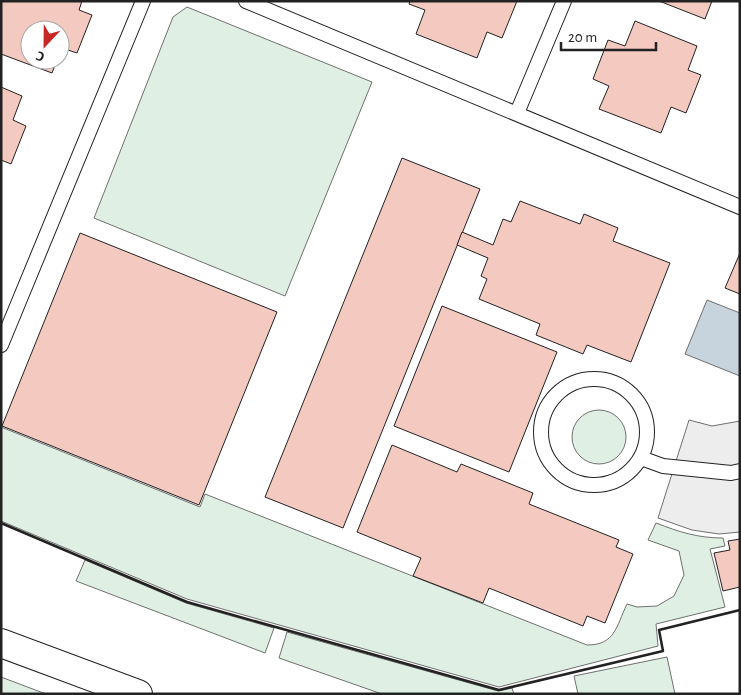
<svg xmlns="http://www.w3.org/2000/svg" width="741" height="695" font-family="'Alegreya Sans',sans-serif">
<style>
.green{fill:#e0efe3;stroke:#6f6f6f}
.parking{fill:#ededed;stroke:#6f6f6f}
.water{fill:#c7d3dd;stroke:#6f6f6f}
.building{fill:#f3c9c0;stroke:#222}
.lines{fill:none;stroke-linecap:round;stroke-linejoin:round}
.lane-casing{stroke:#222;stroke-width:16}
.primary-casing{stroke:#222;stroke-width:30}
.lane{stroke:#fff;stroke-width:14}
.primary{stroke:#fff;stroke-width:28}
.wall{stroke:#222;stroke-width:2.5}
</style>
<rect width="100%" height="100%" fill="#fff"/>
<g class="green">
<path d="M187 7 372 82 285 296 94 218 173 17Z"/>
<circle cx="599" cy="437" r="27"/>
<path d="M1 427 200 507 205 494 587 645C615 645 616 627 627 604L637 607 657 606 674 596 684 575 679 551 648 540 656 523C679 532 698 538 723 538L725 546 710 549 725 607 656 624 658 646 499 687 187 599 1 521Z"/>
<path d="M85 560 186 603 274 628 265 653 76 581Z"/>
<path d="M287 632 498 691 512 688 514 694H382L279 658Z"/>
<path d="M667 657 675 694H578L574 676Z"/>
<path d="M1 677 46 694H1Z"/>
</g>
<path class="parking" d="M689 420 712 426 740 421V532L719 534 692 530 658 518Z"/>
<path class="water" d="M707 300 740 313V376L685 354Z"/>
<g class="building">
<path d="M1 1H82L79 10 92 15 77 53 62 48 60 53V30H30V60H57L52 73 1 54Z"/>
<path d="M410 1H517L502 38 487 32 477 58 416 34 425 10 409 4Z"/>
<path d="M659 1H712L705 19Z"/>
<path d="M635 21 697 46 688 70 701 75 686 113 671 107 661 133 599 109 609 86 593 79 608 40 625 46Z"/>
<path d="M1 87 22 96 13 120 26 126 11 164 1 160Z"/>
<path d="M402 158 480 189 343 528 265 497Z"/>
<path d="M520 201 580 224 584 214 618 228 613 241 670 263 631 362 587 345 583 354 536 335 540 324 479 299 487 279 481 276 488 258 457 245 462 232 493 245 503 219 511 222Z"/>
<path d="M80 233 277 312 199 505 2 426Z"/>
<path d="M740 253V294L725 288Z"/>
<path d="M442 306 557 352 509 472 394 426Z"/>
<path d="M392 445 457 472 461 464 533 493 529 504 619 540 616 547 633 554 605 623 587 616 583 626 489 588 483 603 413 576 421 558 357 532Z"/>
<path d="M740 539V587L723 591 714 553 730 550 728 541Z"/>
</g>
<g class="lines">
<defs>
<g id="lane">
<path d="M246 1 740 207"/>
<path d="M517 113 564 1"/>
<path d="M1 345 143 1"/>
<circle cx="594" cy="432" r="53"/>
<path d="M641 458 663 466 731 473 740 471"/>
</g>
<path id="primary" d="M1 643 138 694"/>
</defs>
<use href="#lane" class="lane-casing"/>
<use href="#primary" class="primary-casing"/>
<use href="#lane" class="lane"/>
<use href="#primary" class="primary"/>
<path class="wall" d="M1 523 187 602 499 690 663 651 659 630 740 610"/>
</g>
<rect width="741" height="695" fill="none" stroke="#222222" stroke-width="5"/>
<g transform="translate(45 45) rotate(202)"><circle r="24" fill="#ffffff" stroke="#a7a7a7"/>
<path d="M0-4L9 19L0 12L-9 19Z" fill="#c62828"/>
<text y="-8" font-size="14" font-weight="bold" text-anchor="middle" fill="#222222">С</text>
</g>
<path d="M561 42v8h95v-8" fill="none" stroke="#222222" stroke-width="2.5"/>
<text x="568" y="42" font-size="15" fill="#222222" stroke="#ffffff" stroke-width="4" paint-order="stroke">20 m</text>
</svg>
